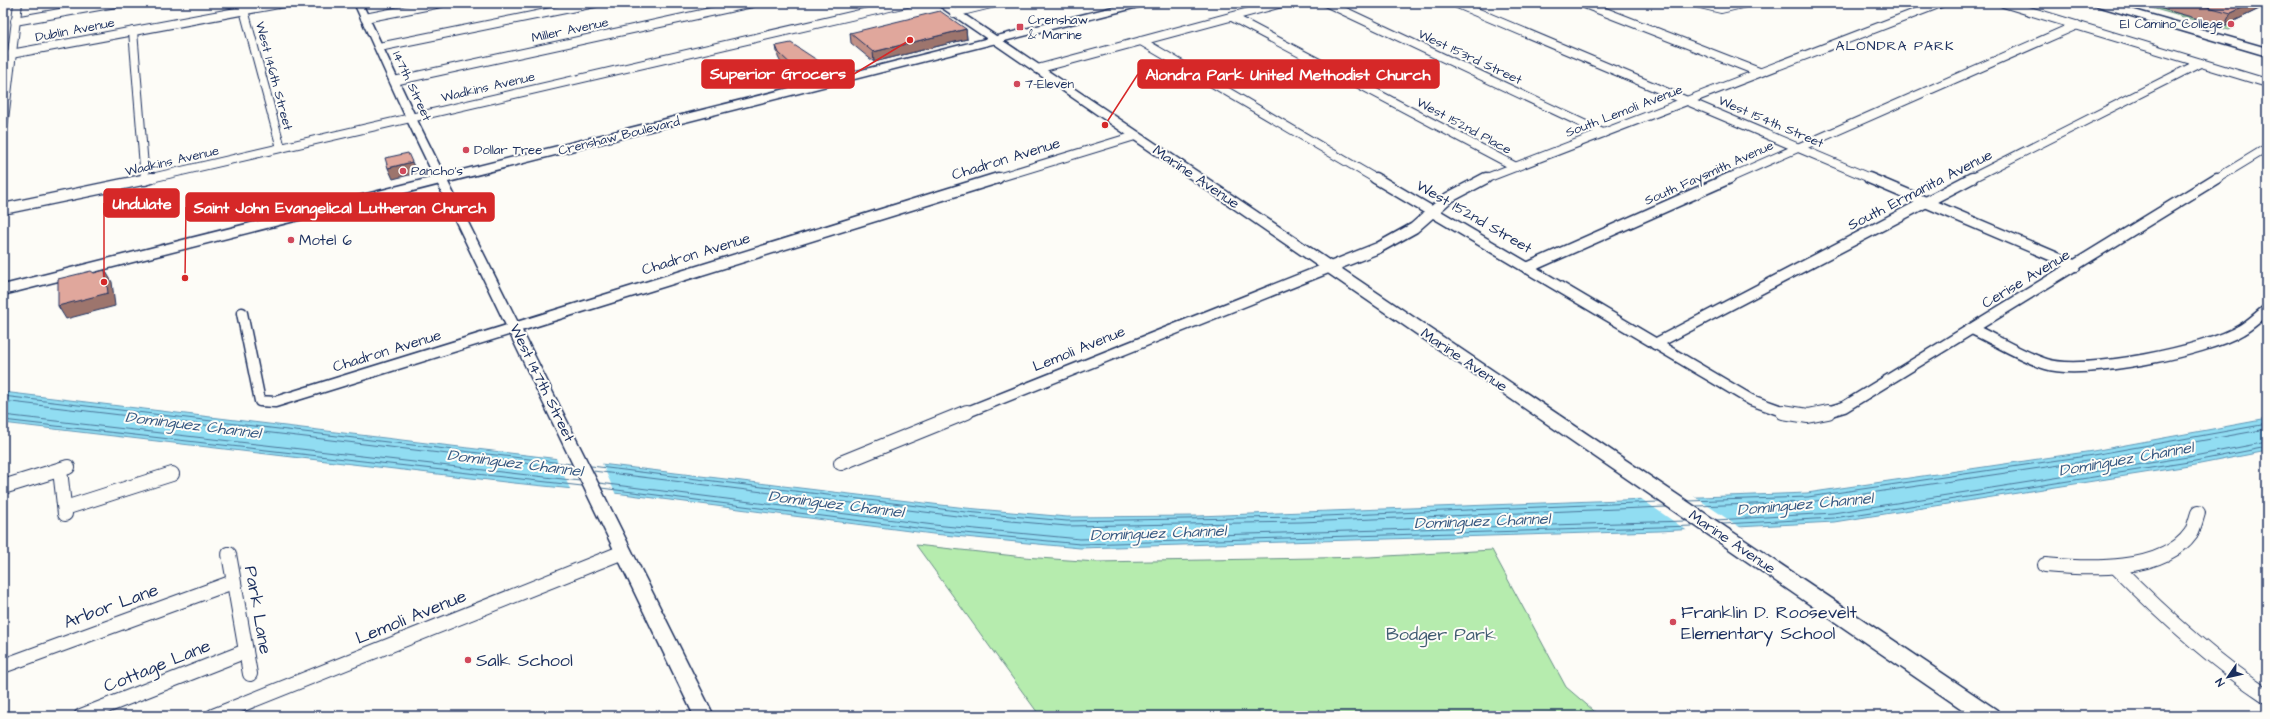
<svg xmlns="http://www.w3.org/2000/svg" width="2270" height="719" font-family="'Architects Daughter',sans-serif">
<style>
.green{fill:#b6ecae;stroke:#688e86}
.water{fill:#91ddf2;stroke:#6297b7}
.pier{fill:#fdfcf7}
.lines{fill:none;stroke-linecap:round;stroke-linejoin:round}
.shore{stroke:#4a7599;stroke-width:1}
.minor-far2-casing{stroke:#1b2f5e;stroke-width:10}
.minor-far1-casing{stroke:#1b2f5e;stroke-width:13}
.minor-casing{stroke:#1b2f5e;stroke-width:16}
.tertiary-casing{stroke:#1b2f5e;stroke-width:3}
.secondary-casing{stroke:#1b2f5e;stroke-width:3}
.primary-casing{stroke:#1b2f5e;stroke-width:3}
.minor-far2{stroke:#fdfcf7;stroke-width:8}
.minor-far1{stroke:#fdfcf7;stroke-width:10}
.minor{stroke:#fdfcf7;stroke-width:14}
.tertiary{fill:#fdfcf7;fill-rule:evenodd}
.secondary{fill:#fdfcf7;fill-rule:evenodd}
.primary{fill:#fdfcf7;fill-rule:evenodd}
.wall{fill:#c19086;stroke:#1b2f5e}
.shaded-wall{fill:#9d756d;stroke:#1b2f5e}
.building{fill:#e0a79c;stroke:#1b2f5e}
.poi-dot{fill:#d1495b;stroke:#fdfcf7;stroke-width:1.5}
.labels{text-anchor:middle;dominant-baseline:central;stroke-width:4;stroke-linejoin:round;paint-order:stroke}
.far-poi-label{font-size:13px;fill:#1b2f5e;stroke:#fdfcf7;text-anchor:start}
.far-street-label{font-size:13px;fill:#1b2f5e;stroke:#fdfcf7}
.far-quarter-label{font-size:14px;letter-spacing:1px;fill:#1b2f5e;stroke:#fdfcf7}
.street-label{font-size:15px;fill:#1b2f5e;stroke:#fdfcf7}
.poi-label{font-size:15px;fill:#1b2f5e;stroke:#fdfcf7;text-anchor:start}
.water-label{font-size:16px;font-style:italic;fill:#385a83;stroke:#fdfcf7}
.near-street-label{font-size:18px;fill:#1b2f5e;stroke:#fdfcf7}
.near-poi-label{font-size:18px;fill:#1b2f5e;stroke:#fdfcf7;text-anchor:start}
.near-park-label{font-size:18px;fill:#425e72;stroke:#fdfcf7}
.leader{fill:none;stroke:#d62828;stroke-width:1.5}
.callout-dot{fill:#d62828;stroke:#fdfcf7;stroke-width:1.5}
.callout{fill:#d62828;stroke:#d62828;stroke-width:1.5}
.callout-label{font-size:16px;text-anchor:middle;font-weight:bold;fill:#fff}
</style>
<rect width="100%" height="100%" fill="#fdfcf7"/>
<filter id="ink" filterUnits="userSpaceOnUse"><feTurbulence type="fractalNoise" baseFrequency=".025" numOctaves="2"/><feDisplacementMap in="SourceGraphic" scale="8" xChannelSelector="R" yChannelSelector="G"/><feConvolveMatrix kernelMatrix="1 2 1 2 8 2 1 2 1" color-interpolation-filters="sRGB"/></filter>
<g filter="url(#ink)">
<g class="green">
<path d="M2134 3H2140L2225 27 2229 25 2235 27 2229 30Z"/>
<path d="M916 545 1024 557 1097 562 1369 557 1492 550 1566 687 1600 716H1040Z"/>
</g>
<path class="water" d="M3 392 966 508 1067 517 1198 516 1807 493 2093 451 2267 419V451L2195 465 1834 522 1659 531 1080 548 933 534 623 494 514 483 3 423Z"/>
<g class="pier">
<path d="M555 456 601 461 616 495 571 491Z"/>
<path d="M1692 495 1744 530 1689 532 1637 496Z"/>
</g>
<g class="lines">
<g class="shore">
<path d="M3 396 571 464"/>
<path d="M3 401 574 469"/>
<path d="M3 415 580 481"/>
<path d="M3 420 582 486"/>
<path d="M591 466 966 512 1067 521 1301 517 1659 502"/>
<path d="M593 471 965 517 1067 526 1301 522 1666 507"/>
<path d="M599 483 934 525 1080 539 1686 521"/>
<path d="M601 488 933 530 1080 544 1693 526"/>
<path d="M1689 501 1808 497 2093 455 2267 424"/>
<path d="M1696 506 1809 502 2094 460 2267 429"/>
<path d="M1716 520 1833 513 2194 456 2267 442"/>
<path d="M1723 524 1834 518 2195 461 2267 447"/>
</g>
<defs>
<g id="minor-far2">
<path d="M1327 3 1603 133"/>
<path d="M1455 3 1872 179"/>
<path d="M1582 3 1759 72"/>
<path d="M1696 3 1721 9 1746 3"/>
<path d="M2003 3 2267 83"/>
<path d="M244 10 281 148"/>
<path d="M954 13 995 3"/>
<path d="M1232 17 1516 167"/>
<path d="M365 18 441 3"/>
<path d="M15 21 116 3"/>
<path d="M133 31 145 179"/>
<path d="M1141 41 1376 179"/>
<path d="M379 47 595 3"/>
<path d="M11 54 284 3"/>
<path d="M1037 69 1282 3"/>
<path d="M394 81 752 3"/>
<path d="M3 128 18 3"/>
<path d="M147 179 907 3"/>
<path d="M994 179 1135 136"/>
<path d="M1484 179 1941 3"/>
<path d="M1727 179 2077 25"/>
<path d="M1970 179 2200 63"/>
<path d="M2216 179 2267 148"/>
</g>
<g id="minor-far1">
<path d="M145 178V180"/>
<path d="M1375 178 1751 400 1787 413"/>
<path d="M1869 178 2076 266"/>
<path d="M3 209 152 178"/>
<path d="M1527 268 1730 178"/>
<path d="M242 313 260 401 275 402 998 178"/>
<path d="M1972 329C1996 340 2021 356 2046 364 2083 376 2207 351 2241 330 2250 325 2258 317 2267 310"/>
<path d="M1655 344 1972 178"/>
<path d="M965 413 1378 248 1414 228 1448 198 1486 178"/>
<path d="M1824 413 1844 407 2217 178"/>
</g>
<g id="minor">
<path d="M1783 412 1808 416 1828 412"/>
<path d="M841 463 967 412"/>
<path d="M60 470 65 514"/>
<path d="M3 487 68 467"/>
<path d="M65 508 172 474"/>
<path d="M229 554 250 674"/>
<path d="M2045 565C2088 569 2163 573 2191 533 2194 528 2196 519 2198 513"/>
<path d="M2116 567C2163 615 2211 659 2267 696"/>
<path d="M3 666 233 582"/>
<path d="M81 716 246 651"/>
<path d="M213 716 623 552"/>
</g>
<path id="tertiary" d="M354 3H362L416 118 714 716H694L406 118Z"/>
<path id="secondary" d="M935 3H947L1997 710 2000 716H1972Z"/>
<g id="primary">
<path d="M1129 3H1148L1146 5 3 295V285Z"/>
<path d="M2092 3H2110L2267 48V56L2094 5Z"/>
</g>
</defs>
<use href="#minor-far2" class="minor-far2-casing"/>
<use href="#minor-far1" class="minor-far1-casing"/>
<use href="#minor" class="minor-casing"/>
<use href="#tertiary" class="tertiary-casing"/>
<use href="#secondary" class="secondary-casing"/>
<use href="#primary" class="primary-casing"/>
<use href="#minor-far2" class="minor-far2"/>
<use href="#minor-far1" class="minor-far1"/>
<use href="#minor" class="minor"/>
<use href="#tertiary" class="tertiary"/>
<use href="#secondary" class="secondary"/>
<use href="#primary" class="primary"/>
</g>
<g class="wall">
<path d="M2141 3H2266L2263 7 2224 26Z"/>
<path d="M966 29 967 39 874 62 851 43 850 33Z"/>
<path d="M776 46 821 73 812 79 798 80 781 63 778 57Z"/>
</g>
<g class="shaded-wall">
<path d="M2253 3H2266L2263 7 2224 26 2231 13Z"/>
<path d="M966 29 967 39 874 62 873 52Z"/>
<path d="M820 62 821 73 812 79 798 80 797 70Z"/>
<path d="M412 162 417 173 393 179 388 168Z"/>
<path d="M105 270 112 282 115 306 66 319 58 306Z"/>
</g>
<g class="building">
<path d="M2193 3H2253L2231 13Z"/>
<path d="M940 11 966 29 873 52 850 33Z"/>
<path d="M791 43 820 62 810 68 797 70 779 53 776 46Z"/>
<path d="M408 153 412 162 388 168 385 158Z"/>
<path d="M105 270 108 293 58 306V279L91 271 94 273Z"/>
</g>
</g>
<g class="poi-dot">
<circle cx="2231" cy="24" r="4"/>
<rect x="1016" y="23" width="8" height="8" rx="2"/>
<circle cx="1017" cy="84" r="4"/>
<circle cx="466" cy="150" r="4"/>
<circle cx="403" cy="171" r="4"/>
<circle cx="291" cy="240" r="4"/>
<circle cx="1673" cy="622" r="4"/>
<circle cx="468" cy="660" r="4"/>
</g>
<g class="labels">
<g class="far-poi-label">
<text x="1028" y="20">Crenshaw<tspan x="1028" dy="15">&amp; Marine</tspan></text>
<text x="2223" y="24" text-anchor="end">El Camino College</text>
<text x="1025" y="84">7-Eleven</text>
<text x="474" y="150">Dollar Tree</text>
<text x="411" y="171">Pancho's</text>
</g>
<g class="far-street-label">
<text transform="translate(75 30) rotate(-11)">Dublin Avenue</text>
<text transform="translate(570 30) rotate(-12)">Miller Avenue</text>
<text transform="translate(1470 57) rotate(25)">West 153rd Street</text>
<text transform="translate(274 76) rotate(75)">West 146th Street</text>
<text transform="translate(412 86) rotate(65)">147th Street</text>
<text transform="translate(488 87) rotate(-13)">Wadkins Avenue</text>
<text transform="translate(1624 111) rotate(-21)">South Lemoli Avenue</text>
<text transform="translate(1771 122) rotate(23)">West 154th Street</text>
<text transform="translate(1464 126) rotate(28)">West 152nd Place</text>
<text transform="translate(619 136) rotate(-14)">Crenshaw Boulevard</text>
<text transform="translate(172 161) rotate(-13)">Wadkins Avenue</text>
<text transform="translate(1709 173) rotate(-24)">South Faysmith Avenue</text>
</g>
<g class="far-quarter-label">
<text x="1895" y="46">ALONDRA PARK</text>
</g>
<g class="street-label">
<text transform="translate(1006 159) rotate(-17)">Chadron Avenue</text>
<text transform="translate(1196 177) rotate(34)">Marine Avenue</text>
<text transform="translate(1920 190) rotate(-27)">South Ermanita Avenue</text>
<text transform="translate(1474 217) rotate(30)">West 152nd Street</text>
<text transform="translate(696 254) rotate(-17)">Chadron Avenue</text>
<text transform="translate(2026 279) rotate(-31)">Cerise Avenue</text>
<text transform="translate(1079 349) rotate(-22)">Lemoli Avenue</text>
<text transform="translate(387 351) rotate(-17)">Chadron Avenue</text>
<text transform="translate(1464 360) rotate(34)">Marine Avenue</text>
<text transform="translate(542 383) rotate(64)">West 147th Street</text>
<text transform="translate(1732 542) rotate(34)">Marine Avenue</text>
</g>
<g class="poi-label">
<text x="299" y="240">Motel 6</text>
</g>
<g class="water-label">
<text transform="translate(193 425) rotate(7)">Dominguez Channel</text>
<text transform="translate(2126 459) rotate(-10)">Dominguez Channel</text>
<text transform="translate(515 463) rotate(7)">Dominguez Channel</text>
<text transform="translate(836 504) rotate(7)">Dominguez Channel</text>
<text transform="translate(1805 504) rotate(-5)">Dominguez Channel</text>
<text transform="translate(1482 521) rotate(-2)">Dominguez Channel</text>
<text transform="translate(1158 533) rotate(-2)">Dominguez Channel</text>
</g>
<g class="near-street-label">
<text transform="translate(111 606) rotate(-20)">Arbor Lane</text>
<text transform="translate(258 610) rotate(80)">Park Lane</text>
<text transform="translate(411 617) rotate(-22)">Lemoli Avenue</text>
<text transform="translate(157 666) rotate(-22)">Cottage Lane</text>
</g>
<g class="near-poi-label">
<text x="1681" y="612">Franklin D. Roosevelt<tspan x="1681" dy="21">Elementary School</tspan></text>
<text x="476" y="660">Salk School</text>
</g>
<g class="near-park-label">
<text x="1441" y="634">Bodger Park</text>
</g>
</g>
<path class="leader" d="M910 40L854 74M1105 125L1138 74M104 282L104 203M185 278L186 207"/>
<g class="callout-dot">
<circle cx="910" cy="40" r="4"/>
<circle cx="1105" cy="125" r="4"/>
<circle cx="104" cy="282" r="4"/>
<circle cx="185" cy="278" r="4"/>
</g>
<g class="callout">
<rect x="702" y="60" width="152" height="28" rx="4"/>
<rect x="1138" y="60" width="301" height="28" rx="4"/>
<rect x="104" y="189" width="75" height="28" rx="4"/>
<rect x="186" y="193" width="308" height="28" rx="4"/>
</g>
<g class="callout-label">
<text x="778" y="79">Superior Grocers</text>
<text x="1288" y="80">Alondra Park United Methodist Church</text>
<text x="142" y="209">Undulate</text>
<text x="340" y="213">Saint John Evangelical Lutheran Church</text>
</g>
<rect width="2270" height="719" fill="none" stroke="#fdfcf7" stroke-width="16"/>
<rect x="8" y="8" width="2254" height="703" fill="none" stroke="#1b2f5e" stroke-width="1.5" filter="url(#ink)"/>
<g transform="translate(2228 677) rotate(236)" stroke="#fdfcf7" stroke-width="3" paint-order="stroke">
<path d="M0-3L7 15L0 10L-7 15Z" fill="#1b2f5e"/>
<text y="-6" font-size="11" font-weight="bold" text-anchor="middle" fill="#1b2f5e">N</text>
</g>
</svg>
